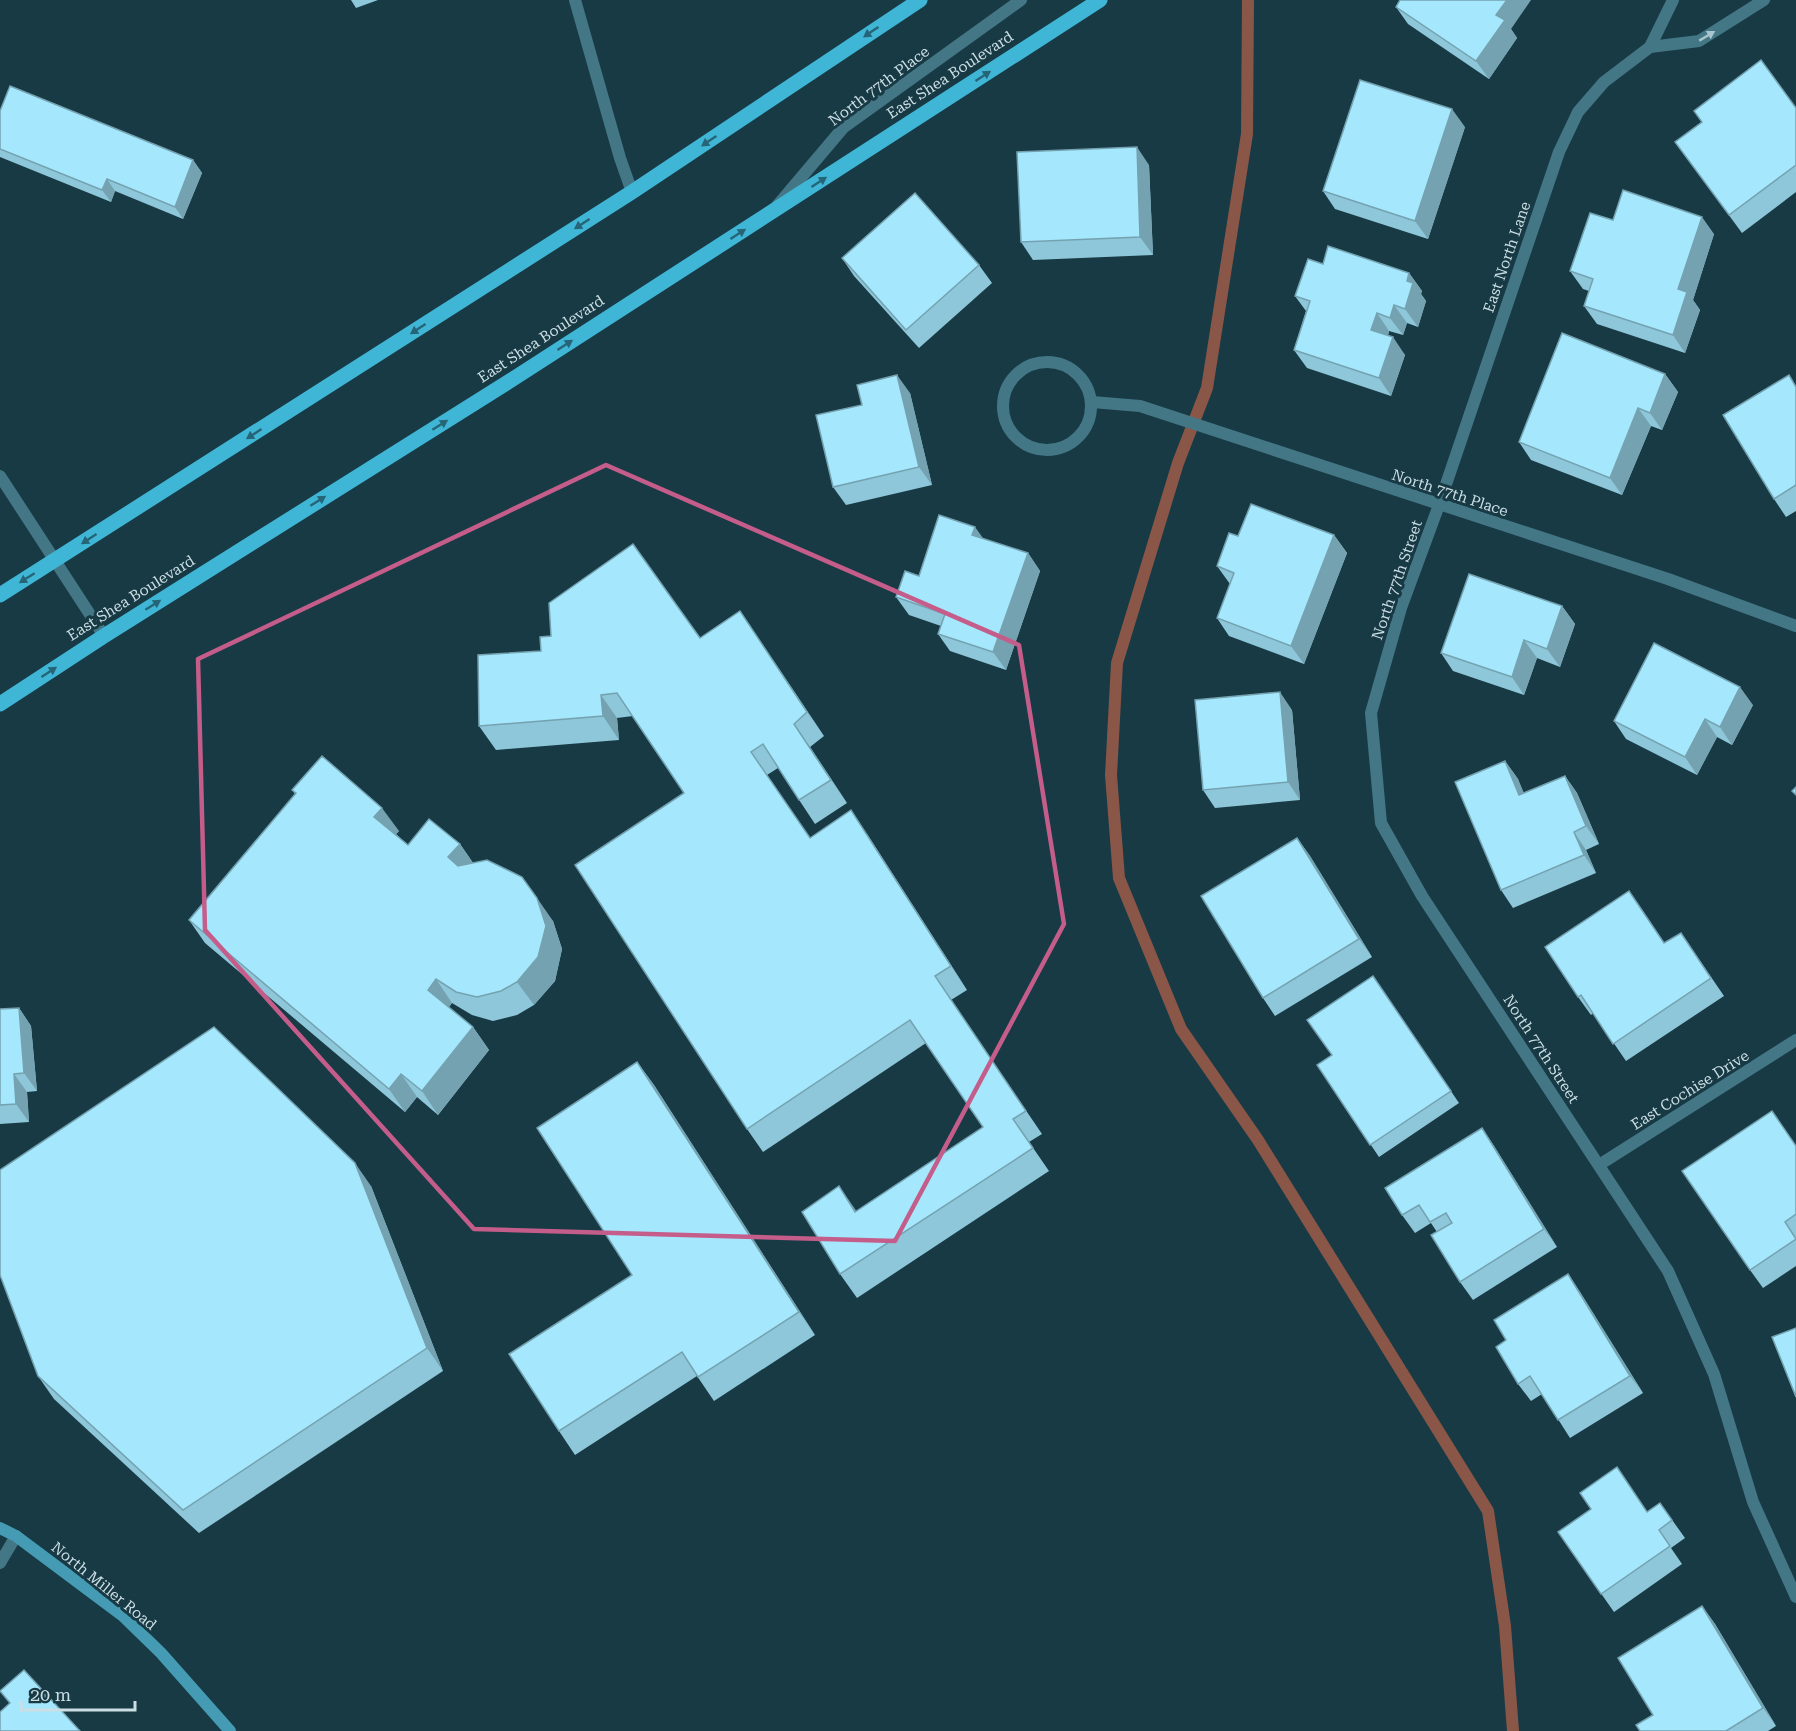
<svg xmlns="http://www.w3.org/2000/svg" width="1796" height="1731" font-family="'Roboto Serif',serif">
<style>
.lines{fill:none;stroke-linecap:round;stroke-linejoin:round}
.stream{stroke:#895647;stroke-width:12}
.lane{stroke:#447786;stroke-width:12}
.street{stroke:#447786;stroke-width:12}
.secondary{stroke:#449bb3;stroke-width:12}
.primary{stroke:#40b6d6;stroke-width:15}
.wall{fill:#8ec7d9}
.shaded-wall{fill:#74a2b0}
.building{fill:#a5e7fc;stroke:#74a2b0;stroke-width:1.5}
.oneway{fill:#266578}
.oneway2{fill:#a9c4cc}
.marked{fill:none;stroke:#c55d8b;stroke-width:4.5;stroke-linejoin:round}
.labels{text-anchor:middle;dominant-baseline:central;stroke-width:6;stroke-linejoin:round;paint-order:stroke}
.street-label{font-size:15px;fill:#cbdee4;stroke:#183a45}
</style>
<rect width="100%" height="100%" fill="#183a45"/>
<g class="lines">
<path class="stream" d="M1248 0 1247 134 1207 388 1178 463 1117 663 1111 775 1119 878 1181 1029 1258 1140 1488 1511 1505 1626 1513 1731"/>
<path class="lane" d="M575 0 620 158 632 192"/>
<g class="street">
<path d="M1673 0 1650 47 1604 82 1578 112 1559 152 1439 505 1401 608 1371 713 1381 823 1422 896 1668 1271 1714 1374 1753 1502 1796 1597"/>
<path d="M1650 47 1699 41 1764 0"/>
<path d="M777 206 843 128 1021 0"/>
<circle cx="1047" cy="406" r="44"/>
<path d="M1092 402 1140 406 1668 579 1796 626"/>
<path d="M0 476 104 636"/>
<path d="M1599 1165 1796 1040"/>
<path d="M0 1563 16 1536"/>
</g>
<path class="secondary" d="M0 1528 16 1536 123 1616 161 1653 230 1731"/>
<g class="primary">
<path d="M0 595 632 192 920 0"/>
<path d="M0 704 104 636 516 377 1100 0"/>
</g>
</g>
<g class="wall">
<path d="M351 0H378L356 8Z"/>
<path d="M1396 7 1511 29 1517 38 1489 79 1408 24Z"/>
<path d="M1796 108V192L1742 233 1675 142 1702 122Z"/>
<path d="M0 111 193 160 202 173 183 219 115 191 111 202 0 157Z"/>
<path d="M1465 127 1428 239 1335 209 1323 191Z"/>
<path d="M1149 165 1153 255 1033 260 1021 242Z"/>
<path d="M1613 220 1714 234 1693 300 1700 310 1685 353 1597 324 1584 306 1589 291 1583 289 1570 271Z"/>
<path d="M842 258 979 265 992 283 919 348 854 276Z"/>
<path d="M1323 264 1409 273 1422 291 1421 294 1426 301 1418 327 1407 323 1403 335 1389 331 1388 336 1405 355 1391 396 1307 368 1294 350 1306 311 1295 296Z"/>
<path d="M1665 374 1678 392 1662 430 1651 426 1622 495 1531 460 1519 442Z"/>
<path d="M1796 385V511L1786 517 1774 499Z"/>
<path d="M910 393 932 485 846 505 833 487Z"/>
<path d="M1334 535 1347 553 1304 664 1229 636 1217 618 1230 584 1217 566 1238 536Z"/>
<path d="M983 539 1028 553 1040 571 1006 670 950 651 938 634 941 626 909 615 896 597 919 576Z"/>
<path d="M1562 606 1575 624 1560 667 1537 658 1524 695 1453 671 1441 653Z"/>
<path d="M740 611 824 736 810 747 847 803 815 824 778 768 767 775 810 838 867 834 967 990 951 1000 1042 1134 1029 1142 1049 1171 857 1298 840 1274 856 1211 983 1127 926 1043 763 1152 747 1129 684 793 633 716 617 718 619 740 496 750 479 726 541 651 700 638Z"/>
<path d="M1753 705 1732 745 1717 737 1697 775 1626 739 1614 721Z"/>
<path d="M1292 710 1300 800 1215 808 1203 790Z"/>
<path d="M1505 761 1518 779 1523 793 1565 776 1577 793 1599 844 1586 850 1596 873 1513 908 1501 890Z"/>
<path d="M292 790 399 831 396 834 408 845 460 844 473 863 553 921 562 949 555 981 534 1005 517 1015 493 1021 472 1015 452 1003 449 1007 473 1027 489 1050 438 1115 417 1097 405 1112 205 943 189 920 295 794Z"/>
<path d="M1297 838 1310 856 1372 957 1275 1016 1263 998Z"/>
<path d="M1681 933 1724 996 1626 1061 1593 1013 1591 1015 1578 997Z"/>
<path d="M1373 976 1459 1103 1379 1157 1317 1065 1332 1055Z"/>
<path d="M19 1008 31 1026 37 1091 27 1092 29 1122 0 1124V1009Z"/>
<path d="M637 1062 654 1085 815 1335 714 1401 697 1376 575 1455 559 1431 632 1275Z"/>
<path d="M1482 1128 1494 1146 1557 1247 1473 1300 1460 1282 1437 1232 1431 1223 1415 1233 1402 1215Z"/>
<path d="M1796 1145V1266L1763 1288 1750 1270Z"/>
<path d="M371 1186 443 1371 199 1533 54 1399 38 1376Z"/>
<path d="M1568 1274 1580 1292 1643 1393 1570 1438 1542 1394 1531 1401 1518 1384 1506 1340Z"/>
<path d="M1660 1503 1685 1538 1671 1548 1682 1564 1614 1612 1558 1532 1648 1511Z"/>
<path d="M1702 1606 1715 1624 1776 1726 1768 1731H1640L1653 1715Z"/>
</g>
<g class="shaded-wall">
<path d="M1507 0H1531L1511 29 1517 38 1489 79 1476 61 1496 15Z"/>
<path d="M1452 109 1465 127 1428 239 1415 221Z"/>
<path d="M1137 147 1149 165 1153 255 1140 237Z"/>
<path d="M193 160 202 173 183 219 175 207Z"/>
<path d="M107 179 115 191 111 202 102 190Z"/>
<path d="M1702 217 1714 234 1693 300 1700 310 1685 353 1673 335 1678 289Z"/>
<path d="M1409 273 1422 291 1421 294 1426 301 1418 327 1405 309 1407 281Z"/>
<path d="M1394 305 1407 323 1403 335 1390 318Z"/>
<path d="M1377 313 1389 331 1383 348 1371 330Z"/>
<path d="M1393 337 1405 355 1391 396 1379 378Z"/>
<path d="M1665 374 1678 392 1662 430 1650 413Z"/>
<path d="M897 375 910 393 932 485 919 467Z"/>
<path d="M1638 408 1651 426 1622 495 1610 478Z"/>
<path d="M975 527 988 545 972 535Z"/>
<path d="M1334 535 1347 553 1304 664 1291 646Z"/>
<path d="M1028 553 1040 571 1006 670 993 652Z"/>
<path d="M1562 606 1575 624 1560 667 1547 649Z"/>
<path d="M740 611 756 635 824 736 807 712Z"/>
<path d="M1524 640 1537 658 1524 695 1512 677Z"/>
<path d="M1740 687 1753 705 1732 745 1720 727Z"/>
<path d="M1280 692 1292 710 1300 800 1288 782Z"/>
<path d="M601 695 617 718 619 740 603 716Z"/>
<path d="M1705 719 1717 737 1697 775 1685 757Z"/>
<path d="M794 724 810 747 847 803 831 780Z"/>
<path d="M1505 761 1518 779 1532 812 1519 795Z"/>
<path d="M1565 776 1577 793 1599 844 1586 826Z"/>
<path d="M382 808 399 831 391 840 374 817Z"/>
<path d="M851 810 867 834 967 990 951 966Z"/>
<path d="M1574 832 1586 850 1596 873 1584 855Z"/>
<path d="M1297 838 1310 856 1372 957 1359 939Z"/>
<path d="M460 844 476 867 465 881 448 857Z"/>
<path d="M537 898 553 921 562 949 555 981 534 1005 517 982Z"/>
<path d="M436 979 452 1003 444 1013 428 990Z"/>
<path d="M19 1008 31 1026 37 1091 24 1073Z"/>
<path d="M473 1027 489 1050 438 1115 422 1091Z"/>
<path d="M637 1062 654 1085 815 1335 799 1312Z"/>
<path d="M14 1074 27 1092 29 1122 16 1104Z"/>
<path d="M401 1074 417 1097 405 1112 389 1089Z"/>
<path d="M1482 1128 1494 1146 1557 1247 1544 1229Z"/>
<path d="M355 1163 371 1186 443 1371 427 1348Z"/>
<path d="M839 1186 855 1209 872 1235 855 1212Z"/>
<path d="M1568 1274 1580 1292 1643 1393 1630 1376Z"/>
<path d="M1702 1606 1715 1624 1776 1726 1763 1708Z"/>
</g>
<g class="building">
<path d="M1400 0H1507L1496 15 1505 20 1476 61 1396 7Z"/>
<path d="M1761 60 1796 108V165L1729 215 1675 142 1702 122 1694 111Z"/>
<path d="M1360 80 1452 109 1415 221 1323 191Z"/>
<path d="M10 86 193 160 175 207 107 179 102 190 0 149V111Z"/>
<path d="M1137 147 1140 237 1021 242 1017 152Z"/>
<path d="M1623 190 1702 217 1678 289 1687 292 1673 335 1584 306 1593 279 1570 271 1590 213 1613 220Z"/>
<path d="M915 193 979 265 906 330 842 258Z"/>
<path d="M1328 246 1409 273 1407 281 1413 283 1405 309 1394 305 1390 318 1377 313 1371 330 1393 337 1379 378 1294 350 1310 301 1295 296 1308 259 1323 264Z"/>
<path d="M1562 333 1665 374 1650 413 1638 408 1610 478 1519 442Z"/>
<path d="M897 375 919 467 833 487 816 415 862 405 857 385Z"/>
<path d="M1789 375 1796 387V485L1774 499 1723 415Z"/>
<path d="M1251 504 1334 535 1291 646 1217 618 1234 573 1217 566 1229 533 1238 536Z"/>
<path d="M939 515 975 527 972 535 1028 553 993 652 938 634 945 614 896 597 905 571 919 576Z"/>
<path d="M633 544 700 638 740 611 807 712 794 724 831 780 799 800 763 744 751 752 810 838 851 810 951 966 935 976 1026 1111 1013 1119 1033 1148 840 1274 802 1212 839 1186 855 1212 983 1127 910 1020 747 1129 575 865 684 793 617 693 601 695 603 716 479 726 478 655 541 651 540 637 551 636 549 603Z"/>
<path d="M1469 574 1562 606 1547 649 1524 640 1512 677 1441 653Z"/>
<path d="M1654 643 1740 687 1720 727 1705 719 1685 757 1614 721Z"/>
<path d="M1280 692 1288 782 1203 790 1195 700Z"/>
<path d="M322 756 382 808 374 817 408 845 429 819 460 844 448 857 458 866 487 860 522 877 537 898 546 926 538 957 517 982 501 991 477 997 456 992 436 979 428 990 473 1027 422 1091 401 1074 389 1089 189 920 296 793 292 790Z"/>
<path d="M1505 761 1519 795 1565 776 1586 826 1574 832 1584 855 1501 890 1455 782Z"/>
<path d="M1796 787V795L1792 791Z"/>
<path d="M1297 838 1359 939 1263 998 1201 896Z"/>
<path d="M1629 891 1664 943 1681 933 1711 978 1613 1044 1581 995 1578 997 1545 947Z"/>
<path d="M1373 976 1451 1091 1370 1145 1317 1065 1332 1055 1307 1020Z"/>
<path d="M19 1008 24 1073 14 1074 16 1104 0 1105V1009Z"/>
<path d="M214 1027 355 1163 427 1348 183 1510 38 1376 0 1275V1170Z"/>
<path d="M637 1062 799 1312 698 1377 682 1352 559 1431 509 1354 632 1275 537 1128Z"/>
<path d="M1772 1111 1796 1146V1214L1785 1222 1796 1239 1750 1270 1682 1171Z"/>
<path d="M1482 1128 1544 1229 1460 1282 1431 1235 1452 1223 1446 1213 1430 1222 1419 1205 1402 1215 1385 1188Z"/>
<path d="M1568 1274 1630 1376 1558 1420 1530 1376 1518 1384 1496 1347 1506 1340 1494 1320Z"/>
<path d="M1796 1328V1397L1772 1337Z"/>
<path d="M1617 1467 1647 1512 1660 1503 1672 1520 1659 1530 1670 1546 1601 1594 1558 1532 1591 1509 1580 1493Z"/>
<path d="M1702 1606 1763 1708 1726 1731H1640L1636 1725 1653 1715 1618 1658Z"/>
<path d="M24 1670 80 1731H0V1712L10 1703 0 1691Z"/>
</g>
<defs><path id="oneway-solid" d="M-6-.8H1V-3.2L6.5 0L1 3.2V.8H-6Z" transform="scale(1.5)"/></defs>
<g class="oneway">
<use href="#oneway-solid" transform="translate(871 32) rotate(146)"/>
<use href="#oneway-solid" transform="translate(983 76) rotate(-33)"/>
<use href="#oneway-solid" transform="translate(709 141) rotate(146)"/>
<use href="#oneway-solid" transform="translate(819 182) rotate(-33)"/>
<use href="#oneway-solid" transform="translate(582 224) rotate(147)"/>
<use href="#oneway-solid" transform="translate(738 234) rotate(-33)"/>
<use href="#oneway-solid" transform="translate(418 329) rotate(147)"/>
<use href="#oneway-solid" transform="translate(565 345) rotate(-33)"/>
<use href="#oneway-solid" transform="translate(440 425) rotate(-32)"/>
<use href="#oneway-solid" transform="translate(254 434) rotate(147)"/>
<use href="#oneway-solid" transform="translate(318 501) rotate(-32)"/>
<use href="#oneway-solid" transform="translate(89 539) rotate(147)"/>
<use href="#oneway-solid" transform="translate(27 578) rotate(148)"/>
<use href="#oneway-solid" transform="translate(153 605) rotate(-32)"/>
<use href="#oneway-solid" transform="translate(49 672) rotate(-33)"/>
</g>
<use class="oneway2" href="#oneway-solid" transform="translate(1707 36) rotate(-31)"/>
<path class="marked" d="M606 465 1019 645 1064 924 895 1241 474 1229 205 930 198 659Z"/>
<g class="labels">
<g class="street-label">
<text transform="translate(950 75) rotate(-33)">East Shea Boulevard</text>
<text transform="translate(879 86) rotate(-37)">North 77th Place</text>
<text transform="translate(1507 257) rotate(-71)">East North Lane</text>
<text transform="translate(541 339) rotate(-33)">East Shea Boulevard</text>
<text transform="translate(1450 493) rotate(18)">North 77th Place</text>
<text transform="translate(1397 580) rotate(-71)">North 77th Street</text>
<text transform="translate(131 598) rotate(-32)">East Shea Boulevard</text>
<text transform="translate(1541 1049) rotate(57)">North 77th Street</text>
<text transform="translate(1690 1090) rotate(-32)">East Cochise Drive</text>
<text transform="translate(104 1586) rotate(39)">North Miller Road</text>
</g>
</g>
<path d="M21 1701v9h114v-9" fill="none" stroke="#cbdee4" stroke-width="3"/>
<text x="30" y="1701" font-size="18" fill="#cbdee4" stroke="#183a45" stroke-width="4.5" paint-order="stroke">20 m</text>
</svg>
